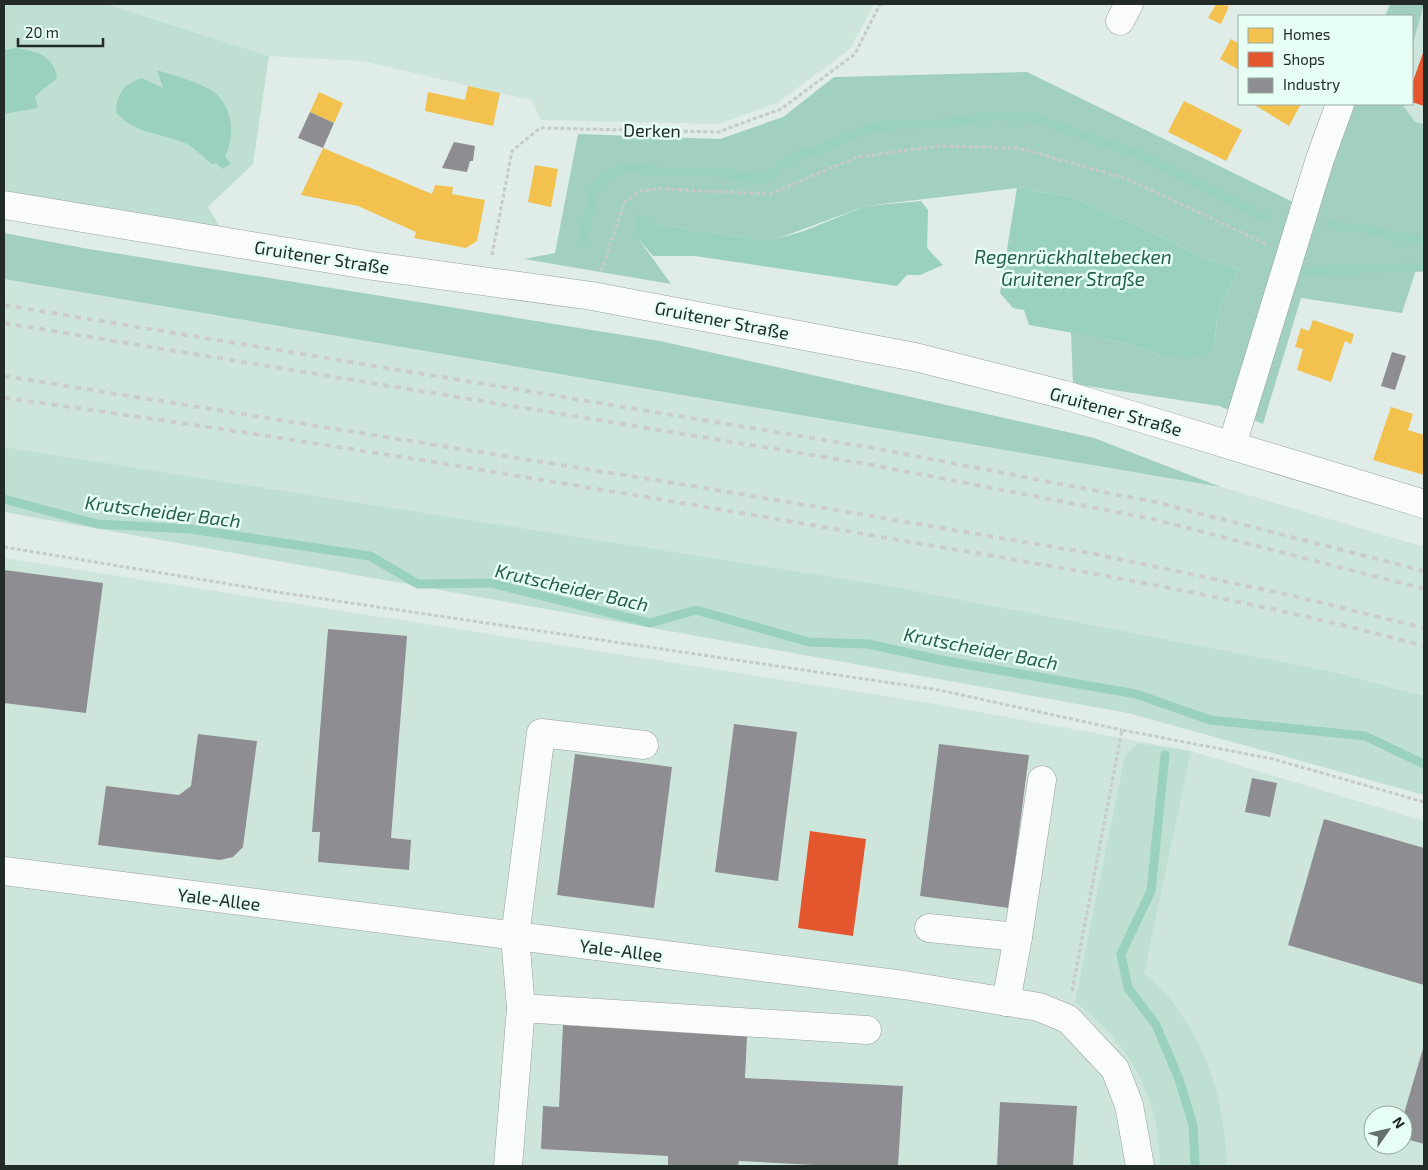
<svg xmlns="http://www.w3.org/2000/svg" width="1428" height="1170" font-family="'Exo 2',sans-serif">
<style>
.built{fill:#cee5dc;fill-rule:evenodd}
.green{fill:#c0dfd3}
.forest{fill:#a2d0c0}
.water{fill:#9ad1be}
.homes{fill:#f2c14e}
.shops{fill:#e4572e}
.industry{fill:#8d8d92}
.lines{fill:none;stroke-linecap:round;stroke-linejoin:round}
.stream{stroke:#9ad1be;stroke-width:9}
.minor-casing{stroke:#97a09d;stroke-width:29}
.path{stroke:#c6cac9;stroke-width:3;stroke-dasharray:4 2.5;stroke-linecap:butt}
.minor{stroke:#fafcfb;stroke-width:28}
.rail{stroke:#cbcdcd;stroke-width:4;stroke-dasharray:6 6;stroke-linecap:butt}
.labels{text-anchor:middle;dominant-baseline:central;stroke-width:5;stroke-linejoin:round;paint-order:stroke}
.street-label{font-size:18px;fill:#232b28;stroke:#e7fef5}
.water-label{font-size:19px;font-style:italic;fill:#275f4e;stroke:#e7fef5}
</style>
<rect width="100%" height="100%" fill="#dfece7"/>
<g class="built">
<path d="M106 4H874L850 49 777 103 719 124 541 120 531 100 362 61 269 56Z"/>
<path d="M1424 4V124L1415 122 1402 104H1412V48Z"/>
<path d="M4 279 1221 487 1424 547V696L1330 671 885 585 4 447Z"/>
<path d="M4 558 930 703 1191 751 1424 821V1166H4ZM1373 1115H1403V1145H1373Z"/>
</g>
<g class="green">
<path d="M4 4H106L269 56 253 164 208 207 223 232 4 194Z"/>
<path d="M4 447 885 585 1330 671 1424 696V795L1128 713 4 512Z"/>
<path d="M1138 743 1191 751 1144 973C1154 983 1165 992 1174 1004 1210 1052 1225 1106 1227 1166H1161C1159 1151 1158 1135 1155 1120 1144 1071 1115 1032 1075 1002L1125 756Z"/>
</g>
<g class="forest">
<path d="M1390 4H1424L1412 48V16H1385Z"/>
<path d="M1027 72 1299 205 1349 104H1402L1415 122 1424 124V269L1416 270 1402 313 1301 298 1263 424 1219 406 1073 384 1071 332 1117 341 1161 355 1214 349 1218 310 1239 269 1204 259 1173 242 1073 197 1017 188 866 206 779 238 758 239 658 225 638 238 671 284 524 259 555 253 578 134 720 139 783 117 834 77Z"/>
<path d="M4 233 83 248 660 341 1094 438 1221 487 4 279Z"/>
</g>
<g class="water">
<path d="M16 48C36 51 54 55 57 78L35 96 38 108 4 114V50Z"/>
<path d="M157 70C175 76 196 81 211 90 233 104 236 136 225 156L231 164 222 169 216 163 212 164C203 158 197 149 187 144 161 132 139 136 116 113 116 94 124 84 142 78L163 88Z"/>
<path d="M1017 188 1073 197 1173 242 1204 259 1239 269 1218 310 1214 349 1189 359 1161 355 1117 341 1029 325 1024 310 1013 308 1000 293Z"/>
<path d="M921 201 928 210 927 248 943 265 920 275H907L897 286 695 256H653L638 238 635 213 658 225 758 239 779 238 804 231 866 206Z"/>
</g>
<g class="homes">
<path d="M1216 4 1229 6 1221 24 1208 18Z"/>
<path d="M1231 39 1239 44V70L1220 59Z"/>
<path d="M468 86 500 93 493 126 425 111 428 92 465 100Z"/>
<path d="M319 92 343 103 334 123 310 112Z"/>
<path d="M1184 101 1242 130 1226 161 1168 132Z"/>
<path d="M1253 104H1301L1289 126Z"/>
<path d="M323 148 432 194 435 185 453 187 452 194 485 200 477 241 466 248 414 238 416 232 358 206 301 195Z"/>
<path d="M535 165 558 169 551 207 528 202Z"/>
<path d="M1313 320 1354 334 1351 344 1345 341 1331 382 1297 370 1303 349 1295 347 1301 328 1309 331Z"/>
<path d="M1391 407 1413 414 1408 430 1424 435V475L1373 460Z"/>
</g>
<g class="shops">
<path d="M1424 50V106L1412 102V84Z"/>
<path d="M810 831 866 839 853 936 798 928Z"/>
</g>
<g class="industry">
<path d="M310 112 334 123 323 148 298 138Z"/>
<path d="M454 142 475 146 473 161H470L467 172 442 168Z"/>
<path d="M1392 352 1406 356 1395 390 1381 386Z"/>
<path d="M4 570 103 583 86 713 4 703Z"/>
<path d="M328 629 407 636 391 838 411 840 409 870 318 862 320 832H312Z"/>
<path d="M734 724 797 732 778 881 715 872Z"/>
<path d="M198 734 257 741 243 847 233 857 220 860 98 845 106 786 179 795 191 786Z"/>
<path d="M939 744 1029 755 1009 908 920 896Z"/>
<path d="M575 754 672 767 654 908 557 895Z"/>
<path d="M1252 778 1277 783 1270 817 1245 812Z"/>
<path d="M1324 819 1424 848V985L1288 945Z"/>
<path d="M563 1025 747 1036 745 1078 903 1086 898 1166H833L739 1161 738 1166H668V1156L541 1149 543 1106 559 1107Z"/>
<path d="M1424 1045V1144L1403 1138V1117Z"/>
<path d="M1000 1102 1077 1106 1073 1166H997Z"/>
</g>
<g class="lines">
<g class="stream">
<path d="M1330 224 1338 227 1362 228 1396 237 1424 239"/>
<path d="M583 240 595 188 612 172 631 168 666 172H714L757 179 766 178 797 155 821 149 864 130 883 126 947 123 990 116 1034 118 1139 155 1263 217"/>
<path d="M1299 271 1424 267"/>
<path d="M4 499 97 524 190 529 370 556 418 584 491 583 650 623 696 610 809 642 868 644 946 661 1136 694 1210 720 1365 736 1424 764"/>
<path d="M1165 755 1151 891 1121 954 1128 988 1156 1025 1179 1079 1193 1125 1195 1166"/>
</g>
<defs>
<g id="minor">
<path d="M1120 21 1129 4"/>
<path d="M4 205 373 266 592 296 915 357 1065 395 1424 504"/>
<path d="M1232 445 1320 159 1340 104"/>
<path d="M644 745 541 733 515 937 521 1008 867 1030"/>
<path d="M4 871 904 985 1039 1007 1068 1019 1115 1069 1129 1105 1140 1166"/>
<path d="M929 928 1018 937"/>
<path d="M1006 1002 1018 937 1042 780"/>
<path d="M508 1166 521 1008"/>
</g>
</defs>
<use href="#minor" class="minor-casing"/>
<g class="path">
<path d="M492 255 512 151 540 128 718 132 781 109 855 54 880 4"/>
<path d="M601 271 625 202 639 191 659 189 770 194 857 157 939 146 1018 148 1125 178 1266 244"/>
<path d="M4 547 277 592 939 690 1122 730"/>
<path d="M1072 991 1122 730 1273 759 1424 802"/>
<path d="M1233 1166V1165"/>
</g>
<use href="#minor" class="minor"/>
<g class="rail">
<path d="M4 305 873 448 1155 502 1424 571"/>
<path d="M4 323 867 464 1153 519 1424 589"/>
<path d="M4 376 705 488 1095 554 1298 597 1424 628"/>
<path d="M4 398C272 434 539 479 806 524 1012 560 1221 591 1424 646"/>
</g>
</g>
<g class="labels">
<g class="street-label">
<text transform="translate(652 130) rotate(1)">Derken</text>
<text transform="translate(322 257) rotate(9)">Gruitener Straße</text>
<text transform="translate(722 320) rotate(11)">Gruitener Straße</text>
<text transform="translate(1116 411) rotate(16)">Gruitener Straße</text>
<text transform="translate(219 899) rotate(7)">Yale-Allee</text>
<text transform="translate(621 950) rotate(7)">Yale-Allee</text>
</g>
<g class="water-label">
<text x="1073" y="256">Regenrückhaltebecken<tspan x="1073" dy="22">Gruitener Straße</tspan></text>
<text transform="translate(163 511) rotate(7)">Krutscheider Bach</text>
<text transform="translate(572 587) rotate(13)">Krutscheider Bach</text>
<text transform="translate(981 648) rotate(11)">Krutscheider Bach</text>
</g>
</g>
<rect width="1428" height="1170" fill="none" stroke="#232b28" stroke-width="10"/>
<rect x="1238" y="15" width="175" height="90" fill="#e7fef5" stroke="#99aaa3"/>
<rect x="1248" y="28" width="25" height="15" fill="#f2c14e" stroke="#99aaa3"/>
<text x="1283" y="40" font-size="15" fill="#232b28">Homes</text>
<rect x="1248" y="52" width="25" height="15" fill="#e4572e" stroke="#99aaa3"/>
<text x="1283" y="65" font-size="15" fill="#232b28">Shops</text>
<rect x="1248" y="78" width="25" height="15" fill="#8d8d92" stroke="#99aaa3"/>
<text x="1283" y="90" font-size="15" fill="#232b28">Industry</text>
<g transform="translate(1388 1130) rotate(56)"><circle r="24" fill="#e7fef5" stroke="#99aaa3"/>
<path d="M0-4L9 19L0 12L-9 19Z" fill="#656f6b"/>
<text y="-8" font-size="14" font-weight="bold" text-anchor="middle" fill="#232b28">N</text>
</g>
<path d="M18 38v8h85v-8" fill="none" stroke="#232b28" stroke-width="2.5"/>
<text x="25" y="38" font-size="15" fill="#232b28" stroke="#e7fef5" stroke-width="4" paint-order="stroke">20 m</text>
</svg>
